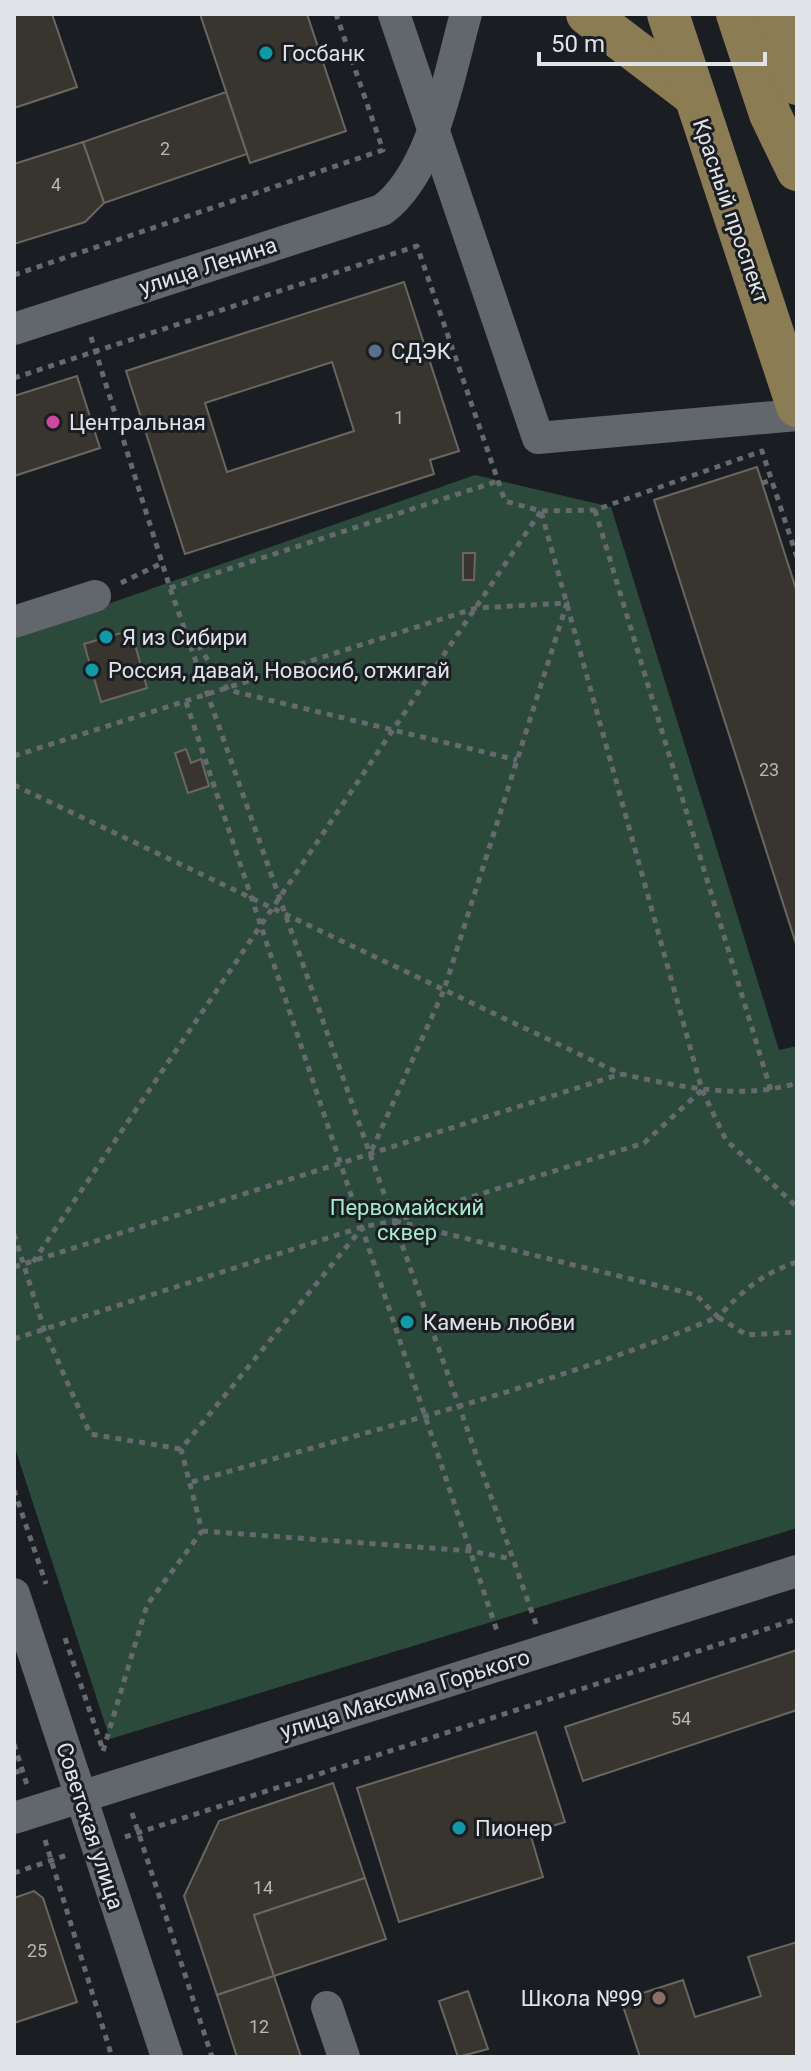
<svg xmlns="http://www.w3.org/2000/svg" width="811" height="2071" font-family="Roboto,sans-serif">
<style>
.green{fill:#2b4a3c}
.building{fill:#38342e;stroke:#6b6760;stroke-width:2;fill-rule:evenodd}
.lines{fill:none;stroke-linecap:round;stroke-linejoin:round}
.path{stroke:#666a6f;stroke-width:5;stroke-dasharray:6 6;stroke-linecap:butt}
.minor{stroke:#62676d;stroke-width:32}
.major{stroke:#8b7c54;stroke-width:42}
.culture-dot{fill:#0f9aa8;stroke:#1a1e23;stroke-width:3}
.service-dot{fill:#5c6f8a;stroke:#1a1e23;stroke-width:3}
.hotel-dot{fill:#d1479c;stroke:#1a1e23;stroke-width:3}
.education-dot{fill:#8d6e63;stroke:#1a1e23;stroke-width:3}
.labels{text-anchor:middle;dominant-baseline:central;stroke-width:6;stroke-linejoin:round;paint-order:stroke}
.number-label{font-size:18px;fill:#b6b7b9}
.poi-label{font-size:22px;fill:#e0e3e7;stroke:#1a1e23;text-anchor:start}
.street-label{font-size:22px;fill:#e0e3e7;stroke:#1a1e23}
.park-label{font-size:22px;fill:#a5eccc;stroke:#1a1e23}
</style>
<rect width="100%" height="100%" fill="#1a1e23"/>
<path class="green" d="M475 475 611 507 779 1050 797 1046V1528L110 1739 14 1445V637Z"/>
<g class="building">
<path d="M52 14 77 87 14 108V15Z"/>
<path d="M200 14H307L346 131 250 163Z"/>
<path d="M226 92 247 154 104 203 83 142Z"/>
<path d="M83 142 104 203 85 222 14 244V164Z"/>
<path d="M404 282 459 451 430 460 434 474 185 554 126 371ZM332 362 354 431 227 472 205 403Z"/>
<path d="M77 376 100 448 14 476V396Z"/>
<path d="M757 467 797 592V947L654 500Z"/>
<path d="M463 553H475L474 580H463Z"/>
<path d="M131 630 147 688 101 702 84 644Z"/>
<path d="M186 749 191 763 201 759 209 786 188 793 175 753Z"/>
<path d="M797 1650V1710L583 1781 565 1727Z"/>
<path d="M536 1732 565 1822 530 1833 543 1877 399 1922 357 1788Z"/>
<path d="M333 1783 365 1878 254 1915 274 1976 217 1995 184 1896 219 1821Z"/>
<path d="M365 1878 386 1939 274 1976 254 1915Z"/>
<path d="M34 1891 43 1898 77 2002 14 2023V1898Z"/>
<path d="M797 1942V2057H640L621 2000 683 1980 695 2017 761 1996 748 1957Z"/>
<path d="M274 1976 301 2057H237L217 1995Z"/>
<path d="M468 1991 488 2049 458 2057 439 2001Z"/>
</g>
<g class="lines">
<g class="path">
<path d="M14 275 383 150 336 14"/>
<path d="M91 337 170 588 536 1624"/>
<path d="M14 378 417 246 505 501 541 511 595 510 762 451 797 557"/>
<path d="M762 483 772 480"/>
<path d="M595 510 771 1091"/>
<path d="M121 583 162 563"/>
<path d="M170 588 498 481"/>
<path d="M191 635 228 690 517 760"/>
<path d="M186 702 498 1634"/>
<path d="M14 756 476 608 567 603 444 990 370 1154"/>
<path d="M14 785 621 1074C679 1086 739 1101 797 1083"/>
<path d="M702 1090 726 1140 797 1207"/>
<path d="M395 1221 696 1295 718 1317C742 1291 763 1273 797 1262"/>
<path d="M14 1234 44 1329 90 1434 181 1449"/>
<path d="M33 1262 541 511"/>
<path d="M14 1267 621 1074"/>
<path d="M14 1339 362 1227 394 1221 644 1143 702 1090 541 511"/>
<path d="M192 1482C368 1431 549 1387 718 1317L747 1335 797 1332"/>
<path d="M14 1490 46 1584"/>
<path d="M202 1531 471 1551 512 1559"/>
<path d="M65 1638 103 1750"/>
<path d="M14 1744 27 1785"/>
<path d="M103 1751 147 1605 202 1531 181 1449 362 1228"/>
<path d="M14 1773 22 1770"/>
<path d="M132 1813 212 2057"/>
<path d="M125 1837 797 1619"/>
<path d="M45 1840 112 2057"/>
<path d="M14 1873 70 1854"/>
</g>
<g class="minor">
<path d="M394 14 538 438 797 415"/>
<path d="M14 329 382 210C434 172 449 73 466 14"/>
<path d="M14 622 95 596"/>
<path d="M14 1594 167 2057"/>
<path d="M14 1818 797 1571"/>
<path d="M327 2007 344 2057"/>
</g>
<g class="major">
<path d="M587 14 692 94"/>
<path d="M668 14 797 406"/>
<path d="M737 14 770 114 797 170"/>
<path d="M776 14 797 84"/>
</g>
</g>
<g class="culture-dot">
<circle cx="266" cy="53" r="8"/>
<circle cx="106" cy="637" r="8"/>
<circle cx="92" cy="670" r="8"/>
<circle cx="407" cy="1322" r="8"/>
<circle cx="459" cy="1828" r="8"/>
</g>
<circle class="service-dot" cx="375" cy="351" r="8"/>
<circle class="hotel-dot" cx="53" cy="422" r="8"/>
<circle class="education-dot" cx="659" cy="1998" r="8"/>
<g class="labels">
<g class="number-label">
<text x="165" y="148">2</text>
<text x="56" y="184">4</text>
<text x="399" y="417">1</text>
<text x="769" y="769">23</text>
<text x="681" y="1718">54</text>
<text x="263" y="1887">14</text>
<text x="37" y="1950">25</text>
<text x="259" y="2026">12</text>
</g>
<g class="poi-label">
<text x="282" y="53">Госбанк</text>
<text x="391" y="351">СДЭК</text>
<text x="69" y="422">Центральная</text>
<text x="122" y="637">Я из Сибири</text>
<text x="108" y="670">Россия, давай, Новосиб, отжигай</text>
<text x="423" y="1322">Камень любви</text>
<text x="475" y="1828">Пионер</text>
<text x="643" y="1998" text-anchor="end">Школа №99</text>
</g>
<g class="street-label">
<text transform="translate(731 211) rotate(71)">Красный проспект</text>
<text transform="translate(208 266) rotate(-18)">улица Ленина</text>
<text transform="translate(405 1694) rotate(-17)">улица Максима Горького</text>
<text transform="translate(90 1826) rotate(72)">Советская улица</text>
</g>
<g class="park-label">
<text x="407" y="1207">Первомайский<tspan x="407" dy="25">сквер</tspan></text>
</g>
</g>
<rect width="811" height="2071" fill="none" stroke="#e0e3e7" stroke-width="32"/>
<path d="M539 52v12h226v-12" fill="none" stroke="#e0e3e7" stroke-width="4"/>
<text x="551" y="52" font-size="24" fill="#e0e3e7" stroke="#1a1e23" stroke-width="6" paint-order="stroke">50 m</text>
</svg>
